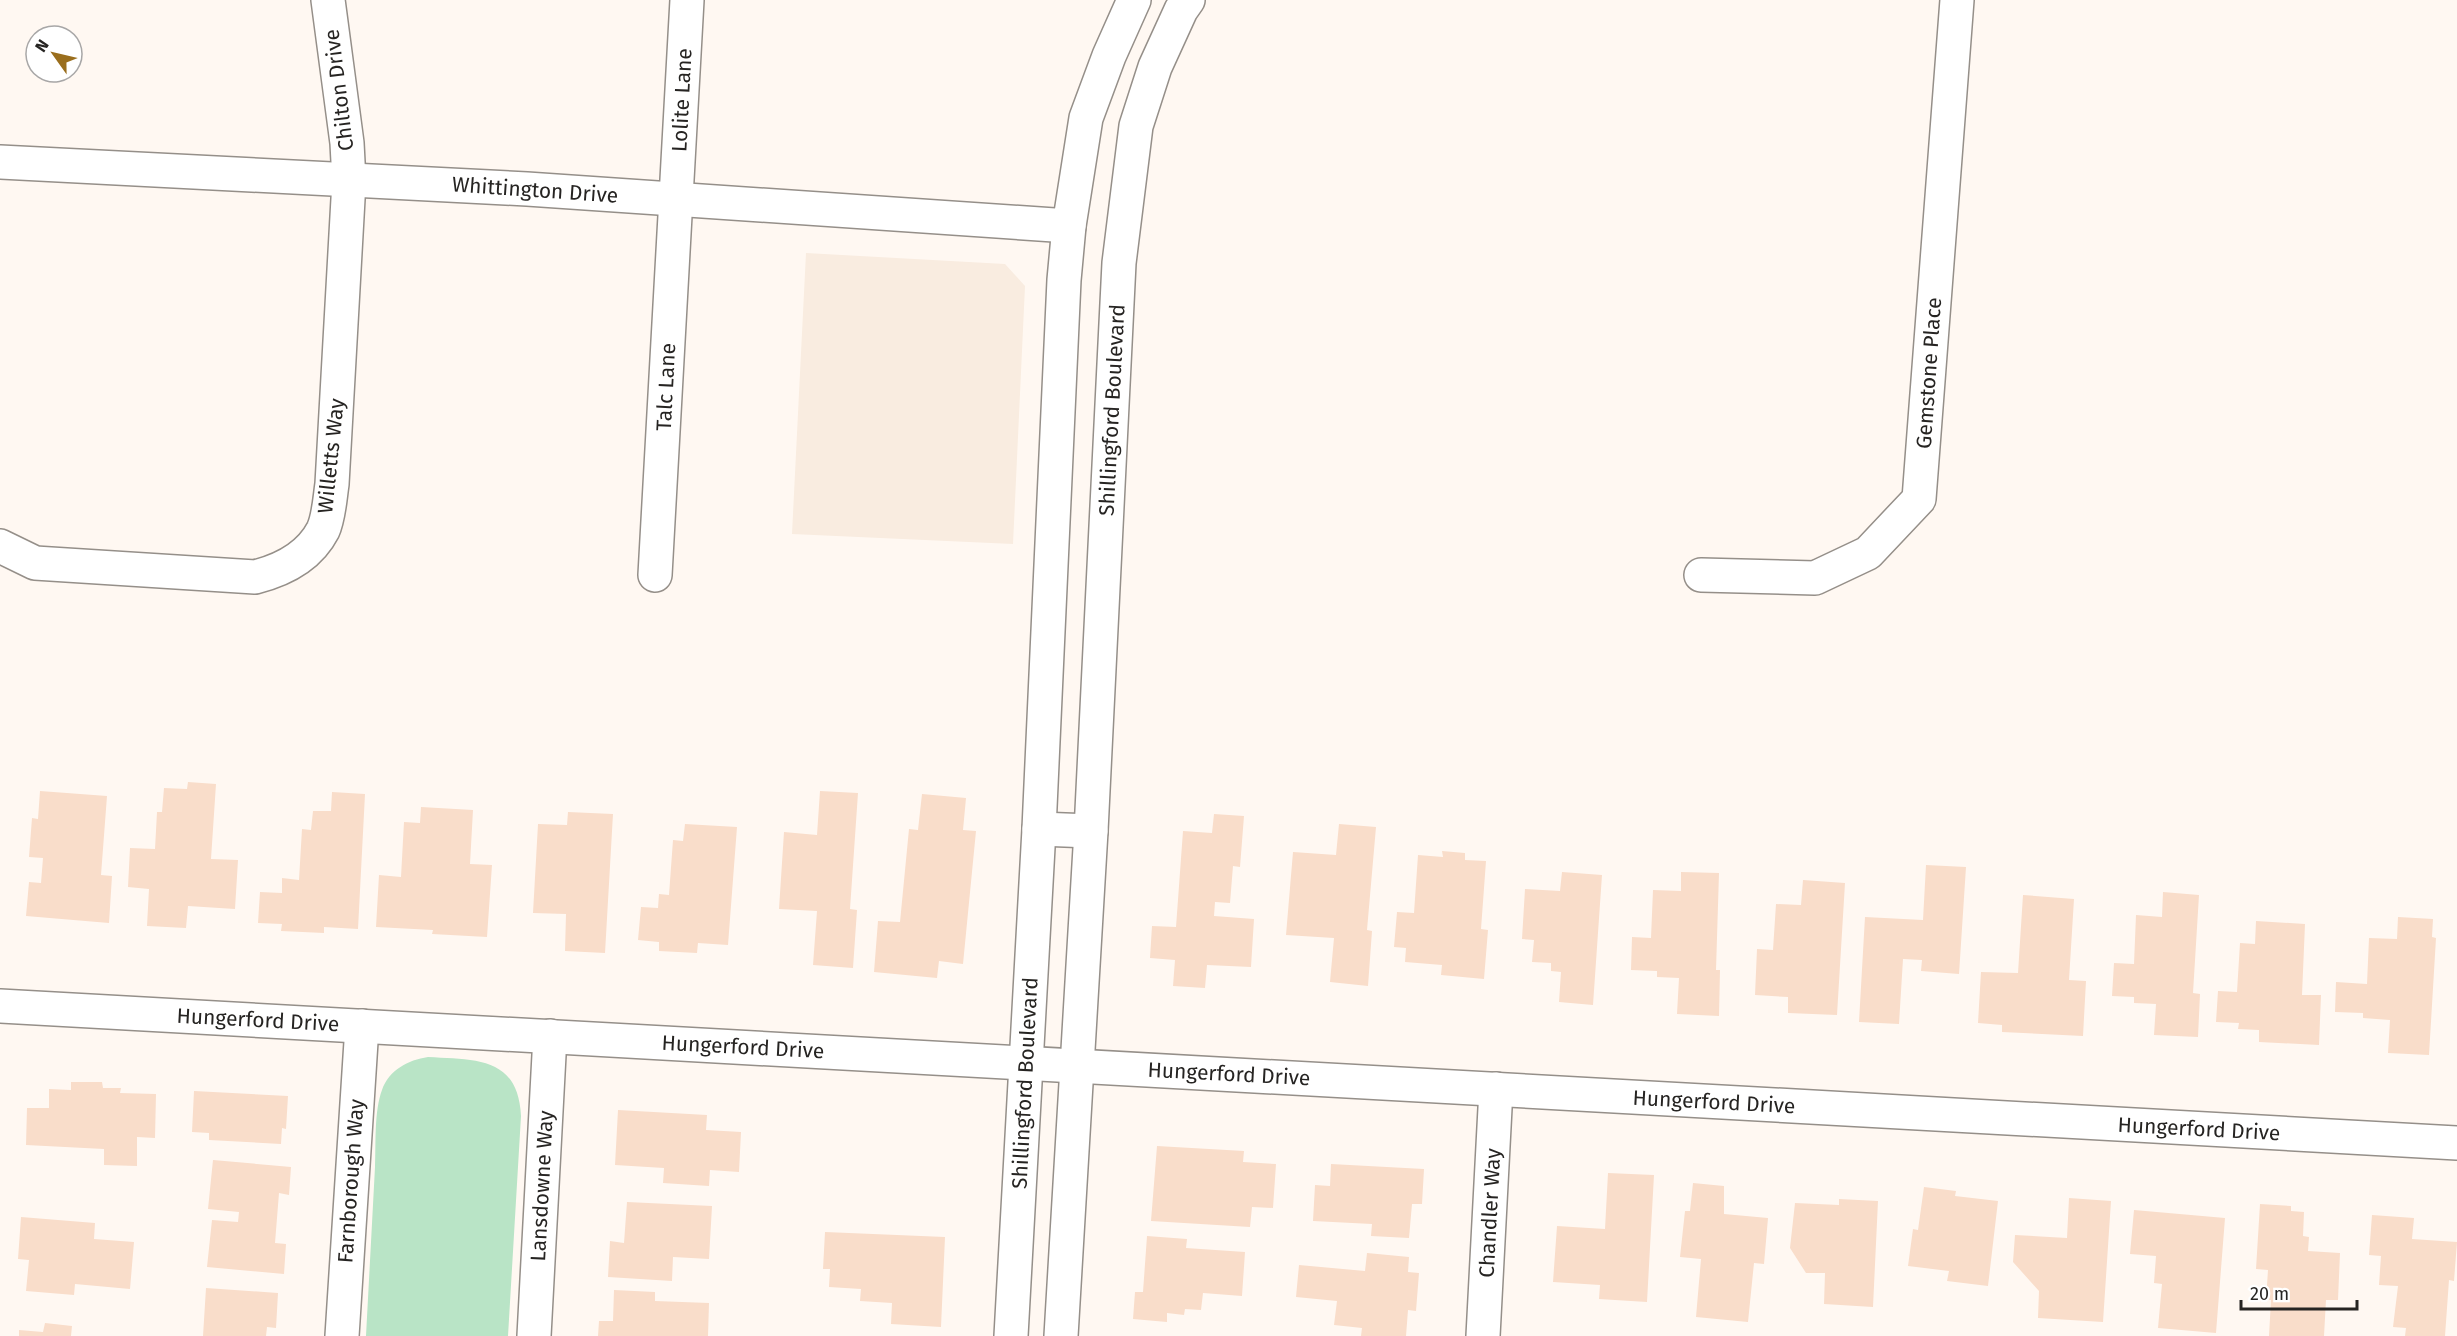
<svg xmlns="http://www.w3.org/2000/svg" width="2457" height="1336" font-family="'Fira Sans',sans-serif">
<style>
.built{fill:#f9ece0}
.green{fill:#b9e4c6}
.building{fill:#f9ddca}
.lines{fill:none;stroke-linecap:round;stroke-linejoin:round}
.street-casing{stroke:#958f89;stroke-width:36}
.secondary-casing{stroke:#958f89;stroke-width:36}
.street{stroke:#fff;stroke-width:33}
.secondary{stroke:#fff;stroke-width:33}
.labels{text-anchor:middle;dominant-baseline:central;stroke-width:4.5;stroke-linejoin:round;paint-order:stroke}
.street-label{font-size:21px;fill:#262422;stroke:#fff}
</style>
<rect width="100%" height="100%" fill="#fff8f2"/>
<path class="built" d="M806 253 1005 264 1025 286 1013 544 792 534Z"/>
<path class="green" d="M428 1057C475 1060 518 1056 521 1116L508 1336H366C369 1280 372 1223 375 1167 376 1144 374 1111 382 1090 389 1070 408 1060 428 1057Z"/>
<g class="building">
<path d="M188 782 216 784 211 859 238 860 235 909 188 906 186 928 147 926 149 889 128 887 130 848 155 849 157 812H162L164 788 187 789Z"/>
<path d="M40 791 107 796 101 875 112 876 109 923 26 916 29 882 41 883 43 858 29 857 32 818 38 819Z"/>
<path d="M820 791 858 793 850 909 857 910 853 968 813 965 817 911 779 909 784 832 817 835Z"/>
<path d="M332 792 365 794 358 929 324 927V933L281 931 282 924 258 923 260 892 282 893V878L299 880 302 829 311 830 313 811H331Z"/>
<path d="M922 794 966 798 963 830 976 831 963 964 939 961 937 978 874 972 878 921 900 922 909 829 918 830Z"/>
<path d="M421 807 473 810 470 864 492 865 487 937 432 934 433 930 376 927 379 875 401 877 404 822 420 823Z"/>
<path d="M568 812 613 814 605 953 565 951 566 914 533 913 538 824 567 825Z"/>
<path d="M1214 814 1244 816 1240 867 1233 866 1230 903 1215 902 1214 916 1254 919 1251 967 1207 965 1205 988 1173 986 1175 960 1150 958 1152 926 1176 927 1183 831 1212 833Z"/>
<path d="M685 824 737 827 728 945 698 943 697 953 659 951V942L638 940 641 907 658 908 659 894 669 895 673 840 683 841Z"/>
<path d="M1339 824 1376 827 1367 930 1372 931 1368 986 1330 982 1334 938 1286 935 1293 852 1336 855Z"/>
<path d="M1442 851 1465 853V860L1486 861 1481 929 1488 930 1484 979 1441 975 1442 965 1405 962 1406 948 1394 947 1397 912 1414 913 1418 855 1443 857Z"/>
<path d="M1926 865 1966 867 1959 974 1921 971 1922 960 1903 959 1899 1024 1859 1022 1865 917 1923 920Z"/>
<path d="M1562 872 1602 875 1593 1005 1559 1002 1561 972 1551 971V963L1532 962 1534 940 1522 939 1525 889 1560 891Z"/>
<path d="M1681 872 1719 873 1716 970H1720L1719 1016 1677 1014 1679 978 1657 977V971L1631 970 1632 937 1651 938 1653 890 1681 891Z"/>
<path d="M1803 880 1845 883 1837 1015 1788 1013V997L1755 995 1757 949 1773 950 1776 904 1801 905Z"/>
<path d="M2163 892 2199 895 2193 993 2200 994 2198 1037 2154 1035 2156 1004 2134 1003V997L2112 996 2114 963 2134 964 2136 915 2162 917Z"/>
<path d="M2023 895 2074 899 2069 980 2086 981 2083 1036 2002 1032V1025L1978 1023 1981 972 2018 973Z"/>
<path d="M2398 917 2433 919 2432 937 2436 938 2429 1055 2388 1053 2390 1020 2363 1018V1013L2335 1012 2336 982 2367 984 2369 938 2397 939Z"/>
<path d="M2256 921 2305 924 2302 995H2321L2319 1045 2259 1042V1030L2238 1029 2239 1023 2216 1022 2218 991 2237 992 2240 943 2255 944Z"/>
<path d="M71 1082H102L103 1088H121L120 1093 156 1094 155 1138 137 1137V1166L104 1165V1149L26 1145 27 1108H49V1089L71 1090Z"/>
<path d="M194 1091 288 1096 286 1129 282 1128 281 1144 209 1140V1133L192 1132Z"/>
<path d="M618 1110 707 1115 706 1130 741 1132 739 1172 710 1170 709 1186 663 1183 664 1168 615 1165Z"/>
<path d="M1157 1146 1244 1151 1243 1162 1276 1164 1273 1208 1252 1207 1250 1227 1151 1221Z"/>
<path d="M213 1160 291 1167 289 1195 279 1193 275 1243 286 1244 284 1274 207 1267 212 1220 238 1222 239 1212 208 1209Z"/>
<path d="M1331 1164 1424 1169 1422 1204H1412L1409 1238 1371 1236 1372 1224 1313 1221 1315 1185 1330 1186Z"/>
<path d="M1608 1173 1654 1175 1647 1302 1599 1299 1600 1285 1553 1282 1557 1226 1605 1229Z"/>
<path d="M1693 1183 1724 1186V1214L1768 1218 1764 1264 1754 1263 1748 1322 1696 1317 1701 1259 1680 1257 1685 1211H1690Z"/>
<path d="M1924 1187 1956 1191 1955 1196 1998 1201 1988 1286 1947 1281 1949 1271 1908 1266 1913 1229 1918 1230Z"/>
<path d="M2069 1198 2111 1201 2103 1322 2038 1318 2039 1291 2013 1262 2015 1235 2067 1238Z"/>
<path d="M1839 1199 1878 1201 1873 1307 1824 1304 1825 1273H1806L1790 1248 1795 1203 1839 1205Z"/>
<path d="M627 1202 712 1206 709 1259 673 1257 672 1281 608 1277 610 1241 624 1243Z"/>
<path d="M2260 1204 2291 1206V1211L2304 1212 2303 1236 2309 1237 2308 1251 2340 1253 2338 1300H2326L2324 1336H2269L2271 1300H2266L2268 1270 2256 1269Z"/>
<path d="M2134 1210 2225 1218 2216 1333 2158 1328 2162 1284 2154 1283 2156 1256 2130 1254Z"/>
<path d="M2372 1215 2414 1218 2412 1239 2457 1242 2454 1281 2449 1280 2445 1336H2405L2406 1328 2393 1327 2398 1286 2379 1285 2381 1256 2369 1255Z"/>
<path d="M21 1217 95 1223 94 1239 134 1242 130 1289 75 1284 74 1295 26 1291 29 1260 18 1259Z"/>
<path d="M825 1232 945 1237 941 1327 891 1324 892 1303 860 1301 861 1289 829 1287 830 1269H823Z"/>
<path d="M1147 1236 1187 1239 1186 1248 1245 1252 1242 1296 1203 1293 1201 1310 1185 1309 1184 1315 1167 1313V1322L1133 1319 1135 1292H1143Z"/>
<path d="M1367 1253 1409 1257 1408 1272 1419 1273 1416 1311 1408 1310 1406 1336H1361L1362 1328 1334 1325 1337 1301 1296 1297 1299 1265 1365 1271Z"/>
<path d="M206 1288 278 1293 276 1328 267 1327 266 1336H203Z"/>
<path d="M614 1290 655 1292V1301L709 1303 708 1336H598L599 1321H613Z"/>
<path d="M45 1323 72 1326 71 1336H19V1330L43 1332Z"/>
</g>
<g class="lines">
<defs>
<g id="street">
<path d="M0 162 527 189 1069 226"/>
<path d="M0 546 35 563 255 577C283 570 309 557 323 530 329 517 330 497 332 484L349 181 347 143 328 0"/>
<path d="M655 575 687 0"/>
<path d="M1701 575 1815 578 1868 553 1919 499 1957 0"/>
<path d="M1039 829 1091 831"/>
<path d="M0 1006 2457 1143"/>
<path d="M342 1336 362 1026"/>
<path d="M534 1336 550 1036"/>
<path d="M1483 1336 1496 1089"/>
</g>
<g id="secondary">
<path d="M1011 1336 1039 829 1064 280 1069 226 1086 118 1109 56 1134 0"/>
<path d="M1061 1336 1091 831 1119 263 1136 126 1155 67 1181 10 1188 0"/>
</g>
</defs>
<use href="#street" class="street-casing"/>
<use href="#secondary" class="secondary-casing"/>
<use href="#street" class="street"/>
<use href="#secondary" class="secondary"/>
</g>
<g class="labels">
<g class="street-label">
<text transform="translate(339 90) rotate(-97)">Chilton Drive</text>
<text transform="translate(682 100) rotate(-87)">Lolite Lane</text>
<text transform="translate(535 190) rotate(4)">Whittington Drive</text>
<text transform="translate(1929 373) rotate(-86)">Gemstone Place</text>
<text transform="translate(666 387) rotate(-87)">Talc Lane</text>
<text transform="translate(1112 410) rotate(-87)">Shillingford Boulevard</text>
<text transform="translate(331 456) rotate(-84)">Willetts Way</text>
<text transform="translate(258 1020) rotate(3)">Hungerford Drive</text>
<text transform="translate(743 1047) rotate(3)">Hungerford Drive</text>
<text transform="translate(1229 1074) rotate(3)">Hungerford Drive</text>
<text transform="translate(1025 1083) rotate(-87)">Shillingford Boulevard</text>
<text transform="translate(1714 1102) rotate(3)">Hungerford Drive</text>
<text transform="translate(2199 1129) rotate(3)">Hungerford Drive</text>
<text transform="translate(351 1181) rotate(-86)">Farnborough Way</text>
<text transform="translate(542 1186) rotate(-87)">Lansdowne Way</text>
<text transform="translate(1490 1213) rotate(-87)">Chandler Way</text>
</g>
</g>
<g transform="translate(54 54) rotate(304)"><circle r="28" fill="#ffffff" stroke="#a8a7a7" stroke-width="1.5"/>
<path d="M0-4.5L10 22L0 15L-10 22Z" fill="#9a6e1d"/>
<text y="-9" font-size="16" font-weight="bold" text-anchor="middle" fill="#262422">N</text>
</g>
<path d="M2241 1300v9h116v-9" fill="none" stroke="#262422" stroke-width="3"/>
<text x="2250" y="1300" font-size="18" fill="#262422" stroke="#ffffff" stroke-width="4.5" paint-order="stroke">20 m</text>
</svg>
